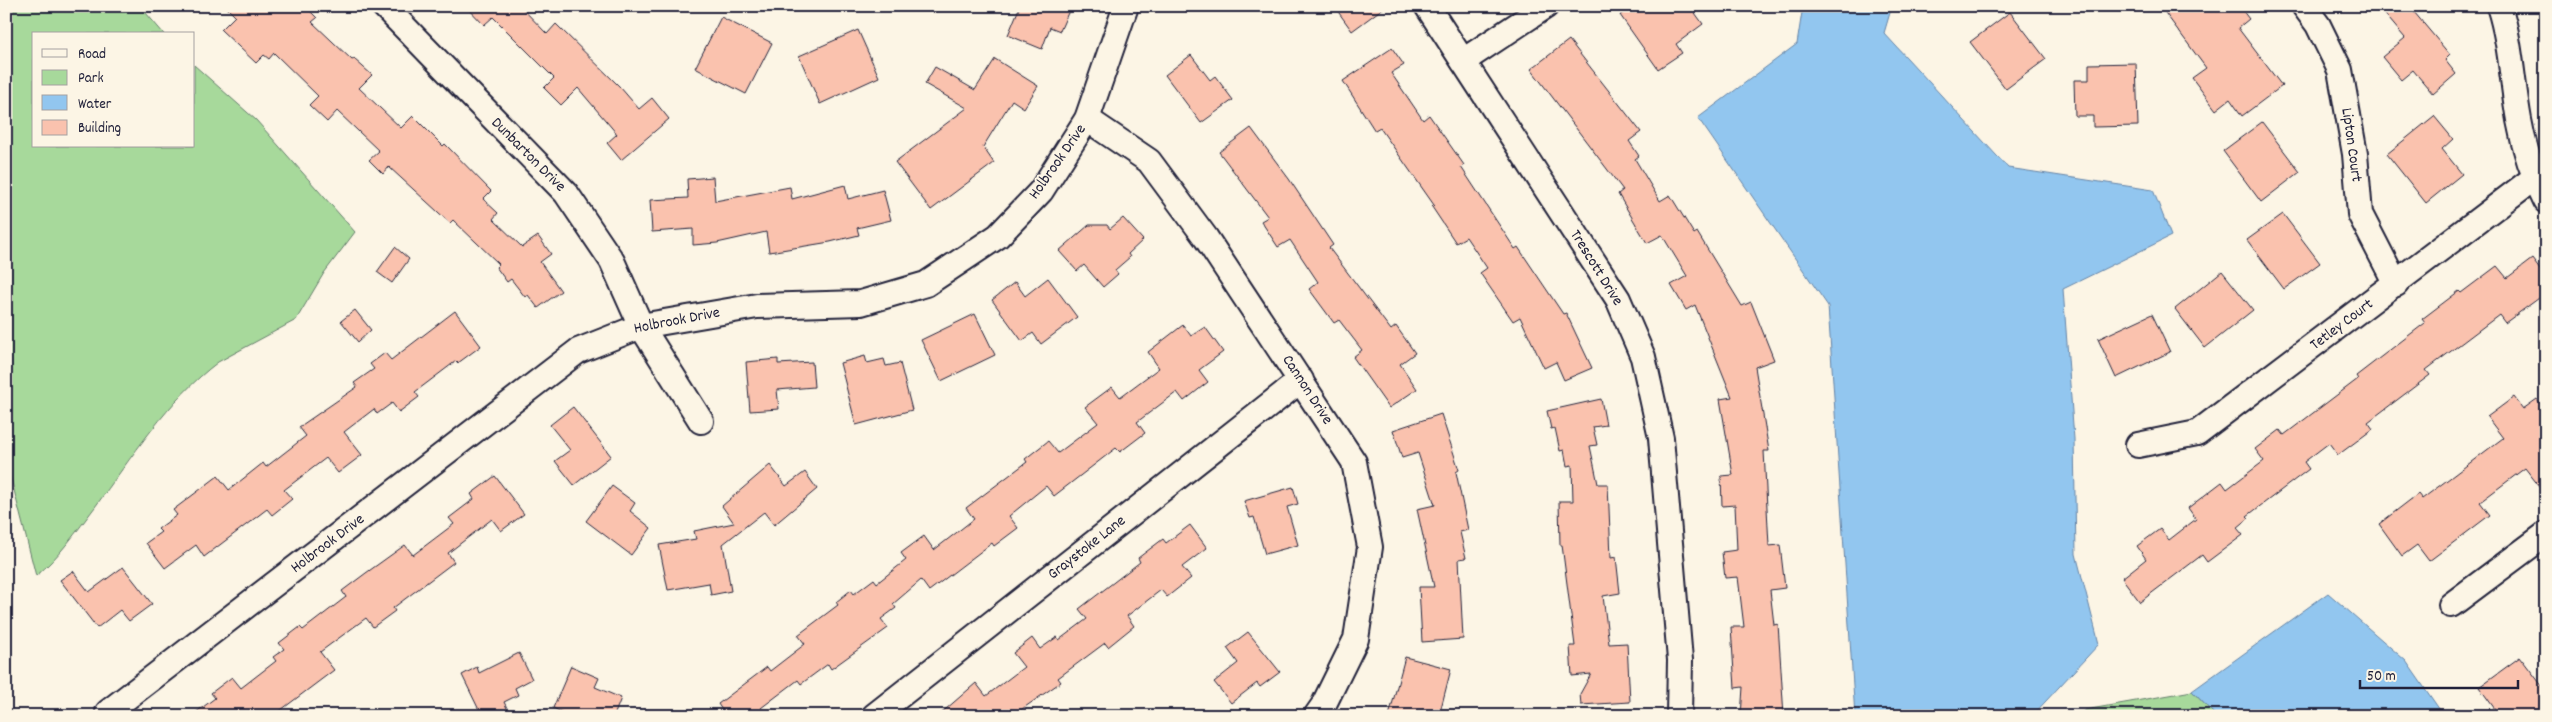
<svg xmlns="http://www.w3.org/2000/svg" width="2552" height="722" font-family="Dekko,sans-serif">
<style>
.green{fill:#a7d99b;stroke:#647e6b}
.water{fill:#92c6ef;stroke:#6584a7}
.building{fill:#fac2ae;stroke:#22223b}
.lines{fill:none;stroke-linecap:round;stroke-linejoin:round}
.minor-casing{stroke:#22223b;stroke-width:28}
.minor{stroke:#fcf5e5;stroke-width:24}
.labels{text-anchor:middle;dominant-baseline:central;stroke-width:4;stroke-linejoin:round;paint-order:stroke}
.street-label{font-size:16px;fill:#22223b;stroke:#fcf5e5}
</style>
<rect width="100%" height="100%" fill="#fcf5e5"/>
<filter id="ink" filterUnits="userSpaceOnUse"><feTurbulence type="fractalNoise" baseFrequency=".02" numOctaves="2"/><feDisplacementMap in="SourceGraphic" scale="10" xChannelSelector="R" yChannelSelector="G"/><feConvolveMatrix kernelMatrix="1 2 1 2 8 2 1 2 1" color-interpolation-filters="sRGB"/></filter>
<g filter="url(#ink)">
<g class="green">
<path d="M6 6H140L164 34H34V146H194V65L256 120 355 232 324 273 296 320 218 362C169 399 131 458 95 507 76 532 60 556 36 576L6 459Z"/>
<path d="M2192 691 2216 716H2077L2085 710Z"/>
</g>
<g class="water">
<path d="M1803 6H1892L1884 33 2008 168 2153 190 2171 236 2063 289 2074 439 2076 554 2099 644 2032 716H1855L1828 306 1698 118 1797 44Z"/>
<path d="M2328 593 2406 661 2444 716H2216L2192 691Z"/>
</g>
<g class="building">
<path d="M225 6H305L317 18 312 22 352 60 354 59 372 75 359 88 401 128 413 116 443 146 445 144 491 191 483 199 498 213 493 219 522 247 538 236 551 254 540 262 561 291 538 308 528 295 525 297 511 279 507 282 496 267 499 264 453 220 450 223 389 167 383 174 369 160 379 151 337 111 327 122 309 105 318 96 274 53 269 59 264 55 256 63 221 30 235 16Z"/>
<path d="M466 6H520L547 34 556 24 620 87 639 109 652 98 669 119 621 160 607 143 617 134 578 88 561 105 544 88 554 78 493 17 484 25Z"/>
<path d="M1020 6H1071L1060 31 1050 27 1042 49 1008 35Z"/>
<path d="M1334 6H1386L1352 31Z"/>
<path d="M1633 6H1690L1703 24 1676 44 1682 53 1658 69 1620 15Z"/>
<path d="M2160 6H2239L2249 19 2238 28 2282 86 2242 116 2230 99 2216 110 2192 78 2206 68Z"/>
<path d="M2378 6H2409L2450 55 2445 60 2456 74 2433 94 2413 70 2401 80 2382 57 2405 38Z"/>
<path d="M2010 12 2046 59 2006 89 1970 42Z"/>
<path d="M721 17 772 43 746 94 695 68Z"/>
<path d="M858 30 879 77 820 104 799 56Z"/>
<path d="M1569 40 1641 132 1629 141 1639 156 1635 159 1660 201 1670 195 1694 234 1697 232 1742 306 1751 302 1774 360 1755 367 1769 451H1764L1769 546 1780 545 1785 588 1770 590 1774 625 1778 624 1784 716H1741L1743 687 1735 688 1731 627H1744L1738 577 1725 578 1722 552 1737 550 1735 505 1722 506 1721 476 1733 475 1720 399 1732 397 1695 305 1686 310 1671 285 1687 276 1662 235 1647 243 1618 194 1623 190 1531 69Z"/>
<path d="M1392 48 1404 65 1391 73 1423 120 1429 115 1464 165 1461 167 1515 249 1518 247 1563 314 1566 313 1592 368 1564 380 1556 362 1544 368 1520 317 1513 321 1480 273 1487 268 1466 237 1456 243 1432 207 1434 205 1380 128 1375 131 1343 81Z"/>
<path d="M1191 55 1210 80 1215 76 1233 100 1201 123 1165 75Z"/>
<path d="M995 59 1038 86 1024 108 1012 100 983 147 994 163 931 210 895 162 967 108 925 84 935 67 975 90Z"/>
<path d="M2136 63 2138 126 2093 127V116H2075L2074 80H2089V64Z"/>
<path d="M2434 116 2453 139 2442 149 2462 174 2426 203 2387 154Z"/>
<path d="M2262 122 2300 172 2261 202 2223 151Z"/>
<path d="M1251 128 1289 179 1333 245 1329 248 1391 330 1396 326 1415 353 1400 364 1417 389 1389 408 1353 357 1362 350 1339 320 1334 323 1309 289 1318 282 1290 240 1278 247 1261 221 1268 217 1219 152Z"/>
<path d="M713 177 715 201 790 187 792 199 845 185 848 199 883 190 891 220 857 228 859 235 830 242 769 252 766 232 717 243 693 245V229L652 232 650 200 688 198 687 179Z"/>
<path d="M2283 214 2320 263 2284 289 2247 240Z"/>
<path d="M1123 218 1143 240 1128 254 1130 257 1115 270 1118 274 1103 287 1084 265 1077 271 1059 251 1089 225H1107L1110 229Z"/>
<path d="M395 247 409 259 392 283 377 272Z"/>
<path d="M2532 259 2546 278V293L2505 323 2499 315 2426 370 2430 375 2368 422 2373 429 2338 455 2329 443 2304 462 2309 469 2247 516 2249 518 2237 528 2243 535 2207 562 2202 555 2140 602 2122 578 2146 559 2137 546 2160 529 2169 540 2196 519 2188 508 2222 482 2227 489 2264 461 2255 449 2280 430 2284 435 2358 379 2356 376 2425 323 2422 319 2459 291 2461 293 2497 266 2507 278Z"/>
<path d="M2222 271 2253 310 2205 348 2175 309Z"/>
<path d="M1048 278 1077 317 1041 344 1033 333 1022 341 992 300 1015 282 1025 296Z"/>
<path d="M355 310 371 330 358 342 341 321Z"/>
<path d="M455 311 481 346 458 363 456 361 415 392 419 397 399 412 392 403 377 414 374 409 344 432 362 455 338 473 326 458 284 490 292 499 272 515 267 509 204 557 196 545 165 568 146 543 161 532 158 529 177 515 173 510 218 476 229 490 263 463 266 467 306 436 299 427 357 387 354 383 374 369 370 364 385 353 391 360Z"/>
<path d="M975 314 995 355 941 381 921 340Z"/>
<path d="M2152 314 2170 352 2116 378 2098 339Z"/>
<path d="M1183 325 1191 336 1205 327 1223 352 1199 370 1208 382 1184 401 1177 392 1137 422 1145 433 1120 452 1116 448 1054 496 1046 486 1009 516 1018 528 994 546 992 543 929 591 921 580 893 604 896 608 881 619 888 628 831 669 828 664 801 684 798 680 761 708 766 716H726L718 704 767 667 770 671 805 644 798 635 838 605 836 602 851 590 854 594 874 579 877 583 906 560 901 553 924 536 934 550 974 519 966 508 1027 462 1025 459 1048 441 1058 453 1098 423 1085 407 1112 387 1120 397 1159 368 1148 352Z"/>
<path d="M865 356 867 363 884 359 886 366 900 363 912 410 856 425 840 363Z"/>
<path d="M778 359V364L812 362 814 387 777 390 779 409 750 411 746 362Z"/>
<path d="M2514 397 2523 409 2537 399 2546 410V495L2525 468 2480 502 2490 515 2429 561 2417 545 2402 556 2379 524 2418 494 2422 499 2503 438 2487 417Z"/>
<path d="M1601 399 1606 425 1593 427 1597 445 1590 446 1598 484H1608L1611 558 1616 557 1620 593 1603 596 1609 644 1627 643 1630 702 1581 705 1580 694 1591 674 1572 676 1570 646H1575L1562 545H1560L1559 501H1573L1572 465 1567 466 1564 450 1560 451 1555 428 1551 429 1547 411Z"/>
<path d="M573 407 611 456 574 485 555 461 570 450 550 425Z"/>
<path d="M1441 414 1459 470 1456 472 1468 530 1460 532 1466 558 1459 559 1463 639 1422 642 1419 587H1434L1417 509 1435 505 1418 453 1402 458 1393 430Z"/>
<path d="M770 465 786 486 805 472 817 489 774 525 764 512 723 544 731 591 711 595 709 583 668 590 659 545 696 539 694 531 734 523 722 506Z"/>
<path d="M495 476 524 514 501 531 492 519 448 553 454 562 393 608 395 611 373 627 366 618 320 652 334 670 273 716H191L215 698 211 693 232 677 241 688 276 661 273 657 284 649 279 643 300 627 303 630 346 597 342 591 366 573 405 545 413 555 454 524 449 518 474 499 471 494Z"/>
<path d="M612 486 635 503 630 511 651 528 631 555 586 521Z"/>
<path d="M1293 487 1298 504 1287 507 1298 545 1265 554 1254 517 1250 518 1244 501Z"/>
<path d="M1190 525 1207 548 1182 567 1191 578 1167 597 1161 590 1127 616 1134 626 1108 647 1105 643 1058 678 1061 682 1012 716H938L976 683 986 696 1024 667 1013 653 1032 638 1040 649 1057 637 1059 640 1087 619 1079 609 1140 562 1138 558 1163 539 1166 543Z"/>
<path d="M123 567 152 604 129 621 120 610 97 628 60 580 73 571 89 592Z"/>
<path d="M1248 632 1280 672 1260 687 1257 683 1231 703 1214 682 1238 663 1227 648Z"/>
<path d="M519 653 532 679 515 688 518 695 504 702 511 716H482L462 675 477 667 479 673Z"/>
<path d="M1405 657 1451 669 1439 716H1389Z"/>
<path d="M2520 657 2546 691V716H2500L2479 687Z"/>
<path d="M571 666 599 678 595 687 621 698 614 716H570L553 708Z"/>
</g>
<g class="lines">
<defs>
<g id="minor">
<path d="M384 6 566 193 612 261 641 326 701 421"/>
<path d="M1427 6 1618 299 1643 357 1661 438 1680 660 1679 716"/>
<path d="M2304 6 2318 25 2340 70 2355 154 2360 214 2396 284"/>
<path d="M2499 6C2511 43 2512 82 2519 120 2524 148 2533 176 2546 201"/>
<path d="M1463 61 1546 6"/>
<path d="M1087 119 1149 161 1206 238 1354 462 1370 547 1356 639 1323 706 1316 716"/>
<path d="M2138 445 2197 433 2534 178"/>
<path d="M2451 605 2546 534"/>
<path d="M108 712 578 351 641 326 757 306 861 303 926 284 998 236 1041 191 1087 119 1126 6"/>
<path d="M874 716 1301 380"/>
</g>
</defs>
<use href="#minor" class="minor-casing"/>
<use href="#minor" class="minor"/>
</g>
</g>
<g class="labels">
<g class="street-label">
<text transform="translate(2351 145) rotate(82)">Lipton Court</text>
<text transform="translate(528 155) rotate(45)">Dunbarton Drive</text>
<text transform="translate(1058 162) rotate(-55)">Holbrook Drive</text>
<text transform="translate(1596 268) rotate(58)">Trescott Drive</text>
<text transform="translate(677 321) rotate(-11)">Holbrook Drive</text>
<text transform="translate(2342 325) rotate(-37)">Tetley Court</text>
<text transform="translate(1307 390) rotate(57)">Cannon Drive</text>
<text transform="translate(328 544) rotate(-37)">Holbrook Drive</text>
<text transform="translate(1087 548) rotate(-38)">Graystoke Lane</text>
</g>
</g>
<rect width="2552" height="722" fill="none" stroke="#fcf5e5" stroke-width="25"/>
<rect x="12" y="12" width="2527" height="697" fill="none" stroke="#22223b" stroke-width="2" filter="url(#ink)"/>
<rect x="32" y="32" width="162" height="115" fill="#fcf5e5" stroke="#a5a1a1"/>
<rect x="42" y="49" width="25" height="8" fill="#fcf5e5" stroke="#a5a1a1"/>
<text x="78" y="58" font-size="15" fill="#22223b">Road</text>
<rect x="42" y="70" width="25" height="15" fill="#a7d99b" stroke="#a5a1a1"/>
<text x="78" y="82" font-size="15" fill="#22223b">Park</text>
<rect x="42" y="95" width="25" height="15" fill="#92c6ef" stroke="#a5a1a1"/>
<text x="78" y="108" font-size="15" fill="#22223b">Water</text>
<rect x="42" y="120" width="25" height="15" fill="#fac2ae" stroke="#a5a1a1"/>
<text x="78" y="132" font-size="15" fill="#22223b">Building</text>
<path d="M2360 680v8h158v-8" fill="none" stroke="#22223b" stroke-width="2.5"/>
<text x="2367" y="680" font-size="15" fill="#22223b" stroke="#fcf5e5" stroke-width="4" paint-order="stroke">50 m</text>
</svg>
